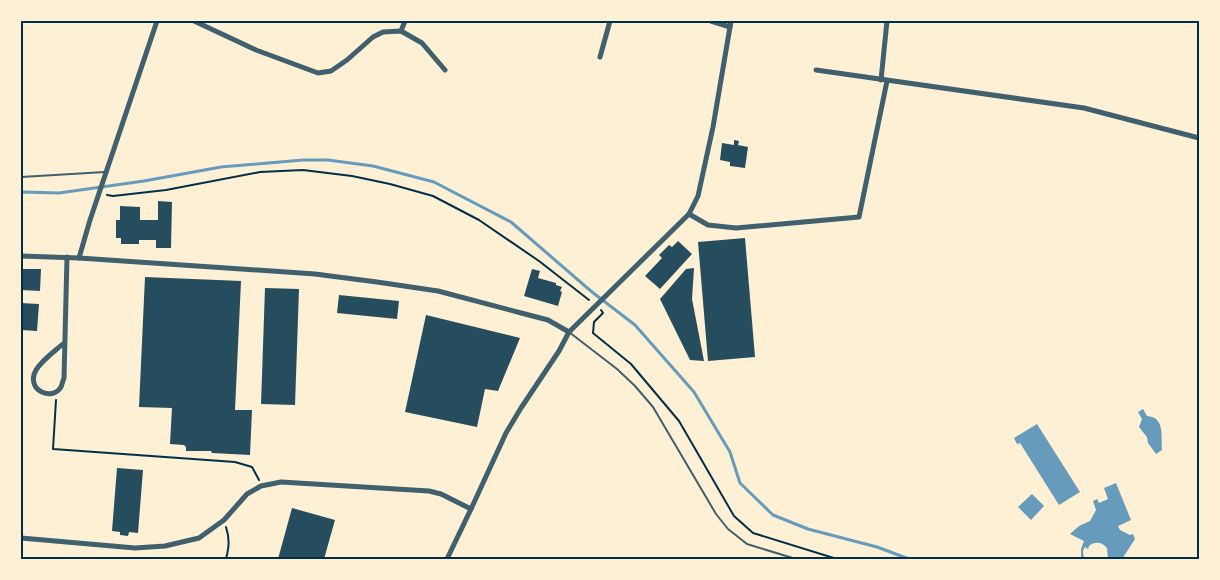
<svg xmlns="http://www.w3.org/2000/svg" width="1220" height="580" font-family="'Roboto Condensed',sans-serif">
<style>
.water{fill:#669bbc}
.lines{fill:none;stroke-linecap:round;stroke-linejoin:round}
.stream{stroke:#669bbc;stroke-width:3}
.building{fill:#264d5e}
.path{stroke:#003049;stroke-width:2}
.service{stroke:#3f606c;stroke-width:2}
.minor{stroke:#3f606c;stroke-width:5}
.neatline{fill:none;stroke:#003049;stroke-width:2}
</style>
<rect width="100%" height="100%" fill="#fdf0d5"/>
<g class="water">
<path d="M1143 409 1147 416C1165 417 1161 436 1162 450L1156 454 1148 443 1147 437 1139 427 1142 419 1138 412Z"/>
<path d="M1037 424 1080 492 1059 505 1020 443 1017 444 1014 438Z"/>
<path d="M1116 483 1131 520 1118 526 1120 530 1130 535 1133 534 1135 539 1122 559H1108L1107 548C1102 542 1095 541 1089 546L1088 549 1085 547 1083 551 1084 559H1081V549L1084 541 1070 534 1079 526 1090 521 1096 510 1093 501 1097 499 1099 503 1108 499 1104 488Z"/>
<path d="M1032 494 1044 506 1031 520 1018 507Z"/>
</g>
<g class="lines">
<path class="stream" d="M21 192 59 193 144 181 221 167 303 160H328L373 166 434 182 511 222 592 292 635 325 694 392 730 452 740 483 773 515 808 529 877 547 909 559"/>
</g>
<g class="building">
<path d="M734 140 739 141 738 145 748 147 745 168 730 166V162L720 160 722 143 734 145Z"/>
<path d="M158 201 172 202 171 248H156V240H139V244H121V238H116V220H120V206L140 207V220H158Z"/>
<path d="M745 238 755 357 708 361 698 242Z"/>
<path d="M678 241 692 254 660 289 645 276 662 258 659 255 669 245 672 247Z"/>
<path d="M694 268 692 299 704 361 690 360 660 299 686 269Z"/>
<path d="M21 269H41L40 291 21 290Z"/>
<path d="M532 269 540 271 538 278 556 283V285L562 287 560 291 562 292 558 306 524 296Z"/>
<path d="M145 277 241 281 235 410H252L250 455 212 453 211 451H186V447L184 445 170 444 172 408 139 407Z"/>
<path d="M265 288 299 289 295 405 261 404Z"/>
<path d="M339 295 399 301 397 319 337 313Z"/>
<path d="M21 303 39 304 37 331 21 330Z"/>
<path d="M426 315 520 338 498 391 485 389 477 427 405 412Z"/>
<path d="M117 468 143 470 138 533 129 532 128 536 120 535V532L112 531Z"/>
<path d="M292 508 335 520 324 559H278Z"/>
</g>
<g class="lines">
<g class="path">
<path d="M107 195 113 196 166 190 260 172 303 170 352 176 390 184 433 196 479 220 539 261 589 300"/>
<path d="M601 310 603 313 594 322 593 333 631 364 679 421 734 516 753 533 837 559"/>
<path d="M56 400 53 449 235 462 252 467 259 480"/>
<path d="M226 527C230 539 229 547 226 559"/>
</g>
<g class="service">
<path d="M21 177 105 172"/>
<path d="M569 332 617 369 635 386 653 407 716 514 728 529 747 544 796 559"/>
</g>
<g class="minor">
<path d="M194 21 256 50 318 73 331 71 347 60 373 37 383 32 401 31 422 43 445 70"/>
<path d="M711 21 730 27"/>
<path d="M401 31 405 21"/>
<path d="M600 57 610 21"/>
<path d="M816 70 1084 108 1199 138"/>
<path d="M881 80 887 21"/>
<path d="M689 214 708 225 736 228 859 217 887 81"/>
<path d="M21 256 79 258 315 274 377 282 438 291 525 314 548 320 569 332"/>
<path d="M79 258 90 220 157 21"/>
<path d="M64 343C55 351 42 360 36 370 25 390 52 402 61 387 62 384 63 381 64 378L67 257"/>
<path d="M21 538 135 548 165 546 199 538 224 520 247 494 261 486 281 482 429 491 441 494 471 509"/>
<path d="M447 559 471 509 506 433 521 408 559 351 569 332 689 214 698 196 713 127 731 21"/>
</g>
</g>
<rect width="1220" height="580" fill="none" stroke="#fdf0d5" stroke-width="45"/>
<rect x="22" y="22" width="1176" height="536" class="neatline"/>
</svg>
